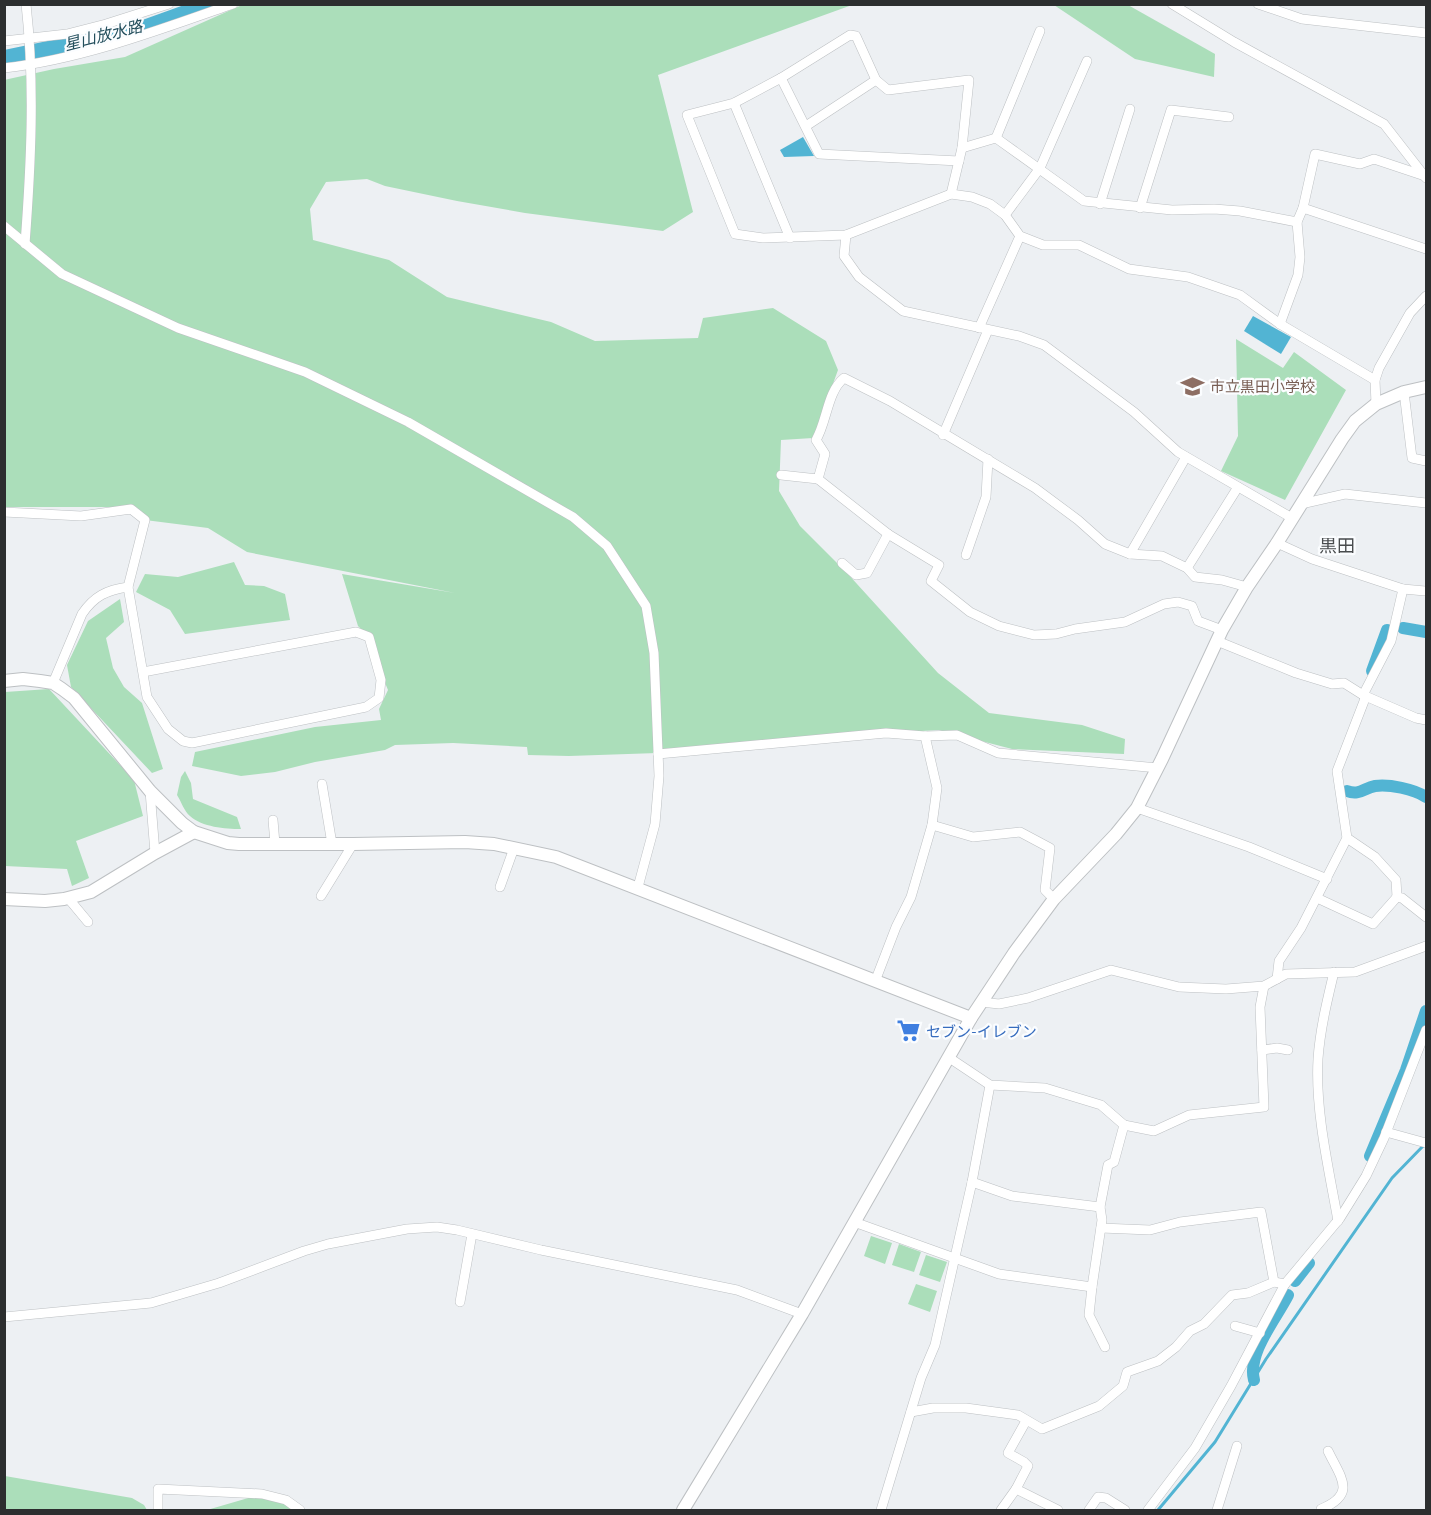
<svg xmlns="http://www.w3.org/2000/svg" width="1431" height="1515" font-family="Quicksand,'Noto Sans JP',sans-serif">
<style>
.green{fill:#abdeba}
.water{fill:#52b4d3}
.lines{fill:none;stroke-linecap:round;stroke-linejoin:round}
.stream{stroke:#52b4d3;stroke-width:3}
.canal{stroke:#52b4d3;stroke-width:12}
.street-casing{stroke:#bdc0c3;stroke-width:10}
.secondary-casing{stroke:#bdc0c3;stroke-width:14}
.street{stroke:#fff;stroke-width:9}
.secondary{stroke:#fff;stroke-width:12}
.labels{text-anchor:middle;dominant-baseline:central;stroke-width:4.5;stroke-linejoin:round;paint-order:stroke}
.education-label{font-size:15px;fill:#785e54;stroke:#fbfdff;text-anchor:start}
.shop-label{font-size:15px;fill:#366cbe;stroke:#fbfdff;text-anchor:start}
.water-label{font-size:16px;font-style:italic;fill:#234e5c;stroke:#fbfdff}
.quarter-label{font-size:18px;fill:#494c4e;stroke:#fbfdff}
</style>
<rect width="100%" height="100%" fill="#edf0f3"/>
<g class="green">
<path d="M242 5H852L658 75 693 212 663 231 525 213 457 201 385 186 367 179 326 182 310 209 313 240 389 260 447 297 551 322 595 341 698 338 703 318 773 308 826 341 838 370 813 438 781 440 779 491 800 526 847 573 938 673 989 713 1082 725 1125 739 1124 754 1012 749 939 730 886 733 687 752 569 756 528 755 527 747 453 743 395 745 385 750 315 762 275 772 241 776 192 766 195 752 315 727 381 720 379 709 388 690 364 632 358 626 342 574 455 593 247 552 208 528 145 520 133 507H5L4 80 54 69 125 57Z"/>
<path d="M1054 5H1128L1215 54 1214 77 1135 59Z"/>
<path d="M1236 339 1283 368 1294 352 1346 390 1285 500 1221 471 1238 436Z"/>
<path d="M234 562 245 585 264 586 285 594 290 620 185 634 170 610 136 592 145 574 178 577Z"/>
<path d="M120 599 124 622 106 638 113 668 124 687 142 703 163 769 152 773 71 687 67 665 88 621Z"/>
<path d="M49 689 134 780 143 816 76 841 89 878 72 886 67 869 5 866V692Z"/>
<path d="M185 771 191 783 193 799 237 817 241 829C225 829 202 827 190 816 184 811 181 801 177 795L181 777Z"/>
<path d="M871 1236 892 1243 885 1264 864 1256Z"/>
<path d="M899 1244 921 1252 914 1272 892 1265Z"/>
<path d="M926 1255 947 1262 940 1282 919 1275Z"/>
<path d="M916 1284 937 1291 930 1312 908 1304Z"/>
<path d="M5 1476 132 1498 144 1505 147 1510H5Z"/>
<path d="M262 1494 297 1510H207Z"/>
</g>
<g class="water">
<path d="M184 5H221C180 19 142 31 101 43 70 52 37 63 5 63L4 50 134 23Z"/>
<path d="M803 137 814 156 784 157 780 150Z"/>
<path d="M1253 316 1291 337 1281 354 1244 331Z"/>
</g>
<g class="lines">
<path class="stream" d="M1158 1510 1215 1442 1266 1359 1392 1178 1425 1144"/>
<g class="canal">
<path d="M1403 628 1426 632"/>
<path d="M1372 671 1387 630"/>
<path d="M1347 791C1359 796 1364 788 1375 786 1389 784 1414 789 1426 797"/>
<path d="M1370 1156 1406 1070 1426 1011"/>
<path d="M1295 1281 1309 1263"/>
<path d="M1254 1380C1247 1353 1276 1319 1288 1295"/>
</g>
<defs>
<g id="street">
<path d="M1172 4 1234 42 1384 124 1426 178"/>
<path d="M1258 4 1302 19 1426 33"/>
<path d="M4 41 67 34 106 24 169 4"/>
<path d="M4 68C82 59 159 30 233 4"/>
<path d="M781 78 850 35 856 36 876 80 888 90 969 80 962 148 951 194"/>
<path d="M734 103 790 238"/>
<path d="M806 126 876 80"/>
<path d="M996 138 1040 31"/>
<path d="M962 148 996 138 1084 201 1172 210 1214 209 1240 211 1297 222 1303 208 1426 249"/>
<path d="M959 161 819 154 781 78 734 103 687 115 735 234 763 238 846 235 951 194 972 197 990 204 1005 215 1020 236 1043 245H1079L1129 269 1188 277 1240 295 1280 324 1375 380"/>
<path d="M1100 204 1130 109"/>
<path d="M1140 208 1171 110 1229 117"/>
<path d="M1303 208 1315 154 1360 164 1374 159 1425 176"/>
<path d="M1005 215 1040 168 1087 61"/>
<path d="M4 226 62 274 178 328 305 372 408 422 573 517 607 546 646 606 654 653 659 776 655 824 638 887"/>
<path d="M846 235 844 256 859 277 903 311 1019 336 1044 345 1134 412 1178 452 1292 518"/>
<path d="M25 244C31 164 35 84 26 4"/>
<path d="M1280 324 1298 275 1300 257 1297 222"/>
<path d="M979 328 1020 236"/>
<path d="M1404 392 1412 458 1426 461"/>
<path d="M1376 404 1375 380 1379 368 1410 313 1426 296"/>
<path d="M943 435 988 330"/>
<path d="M781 475 818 479 825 454 816 440C827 422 827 392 844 378L890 401 1035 488 1078 520 1105 544 1130 554 1162 556 1187 568 1195 577 1222 580 1247 587"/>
<path d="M818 479 888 534 939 565 931 581 970 612 999 626 1034 635 1056 634 1075 629 1125 622 1164 604 1178 602 1192 606 1198 621 1222 630"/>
<path d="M1301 504 1345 494 1426 503"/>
<path d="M4 512 81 516 131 509 145 520 128 587 147 697 168 729 183 741 192 743 366 707 379 698 381 680 369 637 356 632 143 672"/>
<path d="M1277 543 1312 559 1403 589 1391 641 1363 695"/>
<path d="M1130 554 1186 457"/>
<path d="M966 555 986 497 988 459"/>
<path d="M842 563 856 575 867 573 888 534"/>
<path d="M1187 568 1238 487"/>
<path d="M1403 589 1425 591"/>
<path d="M1217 641 1296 673 1332 684 1344 683 1363 695 1416 718 1426 720"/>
<path d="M53 683 82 614C94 596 107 590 128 587"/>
<path d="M1366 696 1337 771 1347 838 1375 857 1396 880 1397 897 1402 898 1426 917"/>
<path d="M925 736 957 735 998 753 1158 768"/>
<path d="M658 754 886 733 925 736 937 788 932 825 911 897 896 927 876 979"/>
<path d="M322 784 332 844"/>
<path d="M150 791 155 853"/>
<path d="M1137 808 1249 847 1327 879"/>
<path d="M273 820 275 844"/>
<path d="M932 825 973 837 1020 832 1050 848 1045 890 1054 899"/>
<path d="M500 887 514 848"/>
<path d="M321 896 353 844"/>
<path d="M68 898 88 922"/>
<path d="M1317 898 1373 924 1397 897"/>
<path d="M1334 972C1327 1001 1320 1030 1318 1059 1315 1111 1329 1170 1338 1221"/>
<path d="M1277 979 1279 961 1301 928 1347 838"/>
<path d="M981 1002 999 1004 1028 998 1111 970 1179 987 1226 989 1264 986 1286 974 1355 972 1426 946"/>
<path d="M1262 1050 1277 1048 1288 1050"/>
<path d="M948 1057 990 1085 1045 1088 1101 1105 1124 1125 1114 1162 1108 1165 1100 1207"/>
<path d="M1124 1125 1154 1131 1189 1115 1264 1107 1260 1007 1264 986"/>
<path d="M1386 1132 1426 1143"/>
<path d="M854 1222 999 1274 1092 1287 1102 1220 1100 1207 1012 1196 972 1182"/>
<path d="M1101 1228 1150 1230 1180 1222 1261 1212 1274 1282"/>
<path d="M1092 1287 1089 1315 1105 1347"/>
<path d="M460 1302 472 1234"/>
<path d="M4 1317 151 1303 219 1283 304 1251 328 1244 407 1229 437 1227 457 1230 541 1250 737 1290 802 1314"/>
<path d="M1235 1326 1260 1333"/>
<path d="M911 1412 933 1408H966L1018 1415 1042 1429 1099 1406 1123 1386 1127 1372 1158 1361 1176 1347 1190 1331 1204 1324 1232 1295 1248 1293 1274 1282 1285 1284"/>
<path d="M1026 1421 1008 1453 1024 1462 1028 1466 1016 1489 1058 1510"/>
<path d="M158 1510V1489L262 1494 286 1500 300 1510"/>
<path d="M881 1510 921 1378 935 1345 972 1182 990 1085"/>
<path d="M1001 1510 1016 1489"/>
<path d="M1089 1510 1098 1497 1106 1498 1125 1510"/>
<path d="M1148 1510 1195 1448 1231 1386 1285 1284 1340 1218 1366 1176 1384 1138 1426 1030"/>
<path d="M1217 1510 1237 1446"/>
<path d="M1322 1510 1321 1509C1357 1494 1341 1478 1328 1451"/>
</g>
<g id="secondary">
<path d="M4 681 23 679 40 681 53 683 62 689 74 698 150 791 182 823 194 832 228 843 239 844H353L465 842 494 844 556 857 971 1018"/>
<path d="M4 899 45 901 64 899 91 892 155 853 194 832"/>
<path d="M683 1510 802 1314 971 1018 1014 953 1054 899 1116 834 1137 808 1162 759 1222 630 1247 587 1277 543 1342 439 1355 421 1376 404 1404 392 1426 387"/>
</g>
</defs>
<use href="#street" class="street-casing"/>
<use href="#secondary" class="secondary-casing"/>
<use href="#street" class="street"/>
<use href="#secondary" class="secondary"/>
</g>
<defs>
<symbol id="school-bare" viewBox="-9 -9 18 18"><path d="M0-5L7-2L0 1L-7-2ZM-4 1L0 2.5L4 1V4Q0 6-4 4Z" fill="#8d6e63" stroke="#fbfdff" stroke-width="2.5" paint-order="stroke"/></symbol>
<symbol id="supermarket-bare" viewBox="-9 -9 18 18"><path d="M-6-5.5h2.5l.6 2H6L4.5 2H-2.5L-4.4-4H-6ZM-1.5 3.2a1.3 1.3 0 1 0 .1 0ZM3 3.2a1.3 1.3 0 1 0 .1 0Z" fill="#3f7fe0" stroke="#fbfdff" stroke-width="2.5" paint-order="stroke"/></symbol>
</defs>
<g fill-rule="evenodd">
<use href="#school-bare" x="1176" y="370" width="33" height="33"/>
<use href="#supermarket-bare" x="892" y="1014" width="33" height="33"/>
</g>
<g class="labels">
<g class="education-label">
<text x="1210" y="386">市立黒田小学校</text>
</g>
<g class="shop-label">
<text x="926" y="1031">セブン-イレブン</text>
</g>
<g class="water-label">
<text transform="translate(103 35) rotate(-14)">星山放水路</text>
</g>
<g class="quarter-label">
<text x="1337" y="545">黒田</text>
</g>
</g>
<rect width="1431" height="1515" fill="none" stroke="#2c2e2f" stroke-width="12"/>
</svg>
